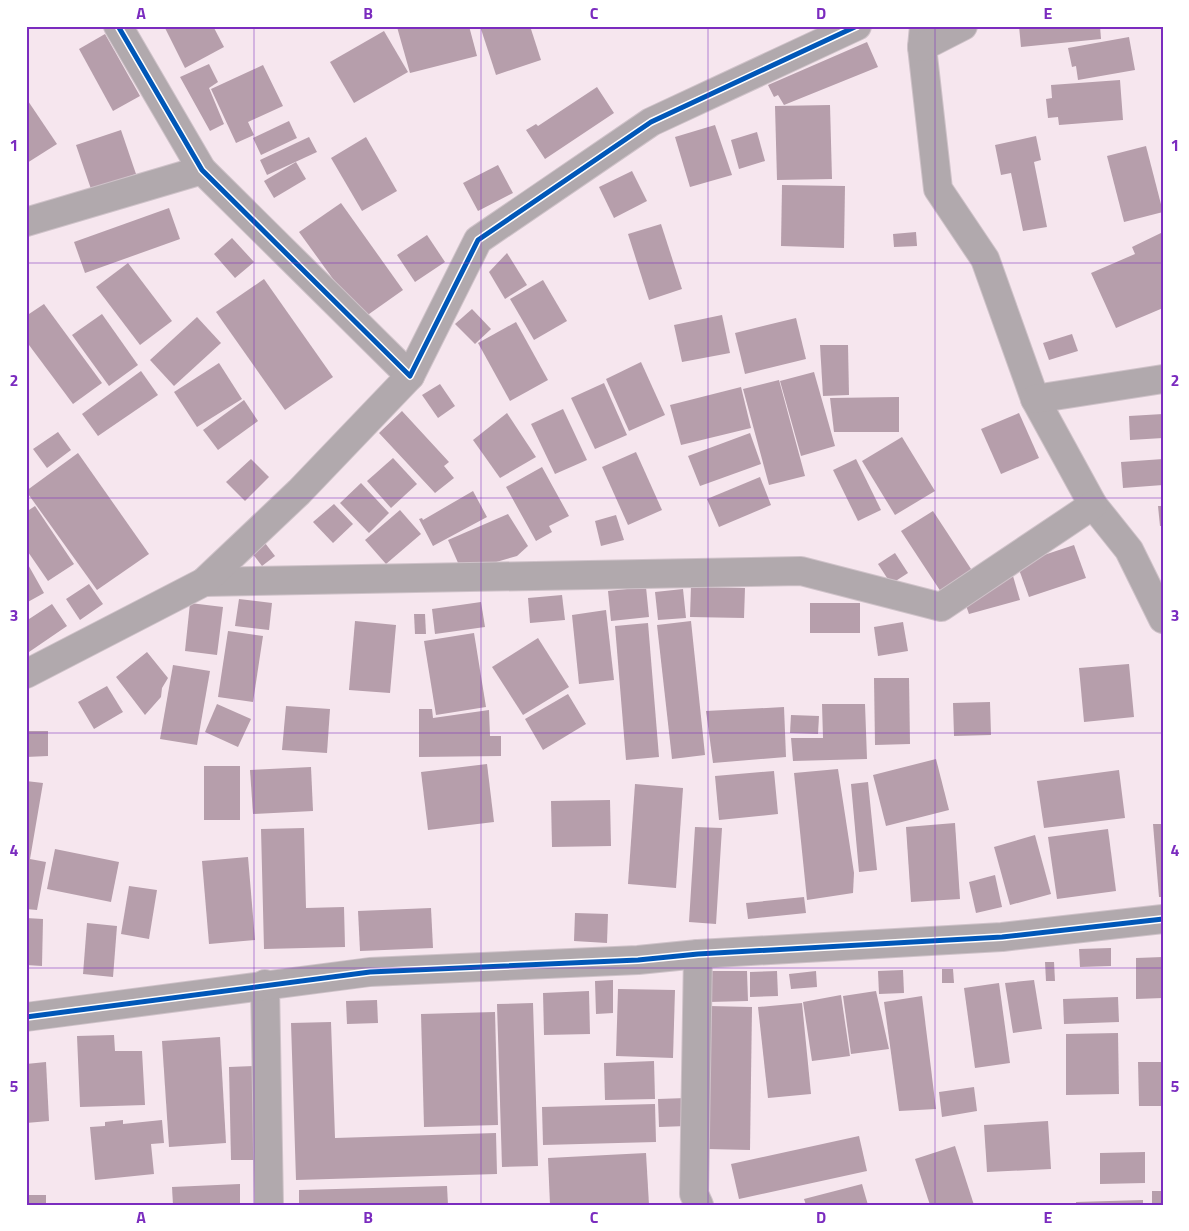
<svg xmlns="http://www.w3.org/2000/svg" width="1189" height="1231" font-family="'Titillium Web',sans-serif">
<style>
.building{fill:#b69eab}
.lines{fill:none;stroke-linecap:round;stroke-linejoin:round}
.street-casing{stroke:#cfc2c9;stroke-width:30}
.street{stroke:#b1a9ad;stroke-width:28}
.cycleway-casing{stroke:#fff;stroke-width:8}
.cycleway{stroke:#0057b8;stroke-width:5}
.grid{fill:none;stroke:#7b2cbf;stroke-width:1;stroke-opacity:0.55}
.neatline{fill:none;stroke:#7b2cbf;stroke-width:2}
.grid-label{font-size:16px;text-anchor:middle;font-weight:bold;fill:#7b2cbf}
</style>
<rect width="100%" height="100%" fill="#f6e6ee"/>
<g class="building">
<path d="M164 26H213L224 47 185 68Z"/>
<path d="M469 26 477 56 410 73 397 27Z"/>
<path d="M480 26H530L541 60 496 75Z"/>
<path d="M1019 26H1100L1101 39 1021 47Z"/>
<path d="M384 31 408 72 354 103 330 62Z"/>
<path d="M105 34 140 96 113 111 79 49Z"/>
<path d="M1129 37 1135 70 1078 80 1076 66 1072 67 1068 48Z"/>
<path d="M867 42 878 67 784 105 778 95 774 97 768 85Z"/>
<path d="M209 64 218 82 209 88 224 124 210 131 180 77Z"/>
<path d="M263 65 283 106 248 122 254 135 236 143 211 89Z"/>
<path d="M1120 80 1123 120 1059 125 1058 117 1048 118 1046 99 1052 98 1051 85Z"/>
<path d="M597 87 614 113 545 159 526 130 536 124 538 126Z"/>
<path d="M26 98 57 144 27 163 26 161Z"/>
<path d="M830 105 832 179 777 180 775 106Z"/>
<path d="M289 121 297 138 261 155 253 138Z"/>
<path d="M715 125 732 175 690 187 675 137Z"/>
<path d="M121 130 136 174 91 189 76 145Z"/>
<path d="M757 132 765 161 739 169 731 140Z"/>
<path d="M1036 136 1041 160 1034 162 1047 227 1023 231 1011 173 1001 175 995 145Z"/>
<path d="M309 137 317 152 267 175 260 160Z"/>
<path d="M366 137 397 191 362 211 331 158Z"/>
<path d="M1146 146 1163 212 1124 222 1107 156Z"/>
<path d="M296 162 306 179 274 198 264 181Z"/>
<path d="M498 165 513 193 478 211 463 183Z"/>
<path d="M632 171 647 201 614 218 599 187Z"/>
<path d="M782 185 845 186 844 248 781 246Z"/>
<path d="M341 203 403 290 362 319 299 232Z"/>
<path d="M169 208 180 239 85 273 74 242Z"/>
<path d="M661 224 682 289 649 300 628 234Z"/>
<path d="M916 232 917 246 894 247 893 234Z"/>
<path d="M1163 232V308L1116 328 1091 273 1135 254 1132 247Z"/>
<path d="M427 235 445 262 415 282 397 255Z"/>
<path d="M232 238 254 262 235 278 214 254Z"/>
<path d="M507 253 527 285 505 299 489 272Z"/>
<path d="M128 263 172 321 140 345 96 287Z"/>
<path d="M264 279 333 377 285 410 216 312Z"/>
<path d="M543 280 567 321 534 340 510 299Z"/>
<path d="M44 304 102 383 73 404 26 341V316Z"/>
<path d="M472 309 491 329 475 344 455 324Z"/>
<path d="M102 314 138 365 109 386 72 335Z"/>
<path d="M722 315 730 353 682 362 674 325Z"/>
<path d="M197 317 221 343 174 386 150 360Z"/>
<path d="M796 318 806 359 745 374 735 333Z"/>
<path d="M516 322 548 380 510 401 478 343Z"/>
<path d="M1072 334 1078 351 1049 360 1043 343Z"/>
<path d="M820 345H848L849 395 823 396Z"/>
<path d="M641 362 665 415 629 431 606 379Z"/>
<path d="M219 363 242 399 197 427 174 392Z"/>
<path d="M141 371 158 395 98 436 82 414Z"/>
<path d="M814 372 835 446 801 456 780 381Z"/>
<path d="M779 380 805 476 769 485 743 389Z"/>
<path d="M604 383 627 435 595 449 571 398Z"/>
<path d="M440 384 455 406 438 418 422 395Z"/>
<path d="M741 387 751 428 681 445 670 405Z"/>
<path d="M899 397V432H834L830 398Z"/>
<path d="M244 400 258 421 218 450 203 430Z"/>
<path d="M563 409 587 460 555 474 531 424Z"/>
<path d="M402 411 449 462 444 466 454 478 435 493 379 433Z"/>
<path d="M507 413 536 457 500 478 473 440Z"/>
<path d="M1019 413 1039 458 1001 474 981 429Z"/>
<path d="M1163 414V438L1130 440 1129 416Z"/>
<path d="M58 432 71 450 47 468 33 449Z"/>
<path d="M750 433 761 464 700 486 688 456Z"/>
<path d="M902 437 935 491 895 515 862 461Z"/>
<path d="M636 452 662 510 628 525 602 467Z"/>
<path d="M78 453 149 554 97 590 26 491Z"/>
<path d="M393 458 417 484 391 508 367 481Z"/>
<path d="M251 459 269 477 245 501 226 482Z"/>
<path d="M856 459 881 510 858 521 833 470Z"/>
<path d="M1163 459V485L1123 488 1121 462Z"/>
<path d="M542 467 569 516 549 526 552 532 536 541 506 487Z"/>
<path d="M760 477 771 505 719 527 707 499Z"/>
<path d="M361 483 389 513 369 533 340 503Z"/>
<path d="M473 491 487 517 433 546 419 519 422 518 423 520Z"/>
<path d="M334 504 353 524 333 543 313 522Z"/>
<path d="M35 506 74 564 48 581 26 549V512Z"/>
<path d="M1158 506H1163V526H1160Z"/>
<path d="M400 510 421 534 386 564 365 540Z"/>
<path d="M933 511 973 572 941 592 901 531Z"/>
<path d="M508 514 528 546 517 556 462 572 448 540Z"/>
<path d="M616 515 624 540 601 546 595 521Z"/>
<path d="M265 543 275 556 262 566 252 553Z"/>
<path d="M1074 545 1086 578 1029 597 1017 564Z"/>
<path d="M895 553 908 573 891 584 878 564Z"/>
<path d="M26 561 44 593 26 603Z"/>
<path d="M1013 576 1020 600 969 614 965 603Z"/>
<path d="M89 584 103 604 80 620 66 599Z"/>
<path d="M646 587 649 617 611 621 608 591Z"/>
<path d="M691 587 745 588 744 618 690 617Z"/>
<path d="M683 589 686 618 658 620 655 592Z"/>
<path d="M562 595 565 620 530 623 528 598Z"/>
<path d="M239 599 272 603 269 630 235 626Z"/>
<path d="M481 602 485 627 435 634 432 609Z"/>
<path d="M190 603 223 607 217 655 185 651Z"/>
<rect x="810" y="603" width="50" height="30"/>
<path d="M52 604 67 626 29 652 26 648V621Z"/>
<path d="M606 610 614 680 579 684 572 615Z"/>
<path d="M414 614H425L426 634H415Z"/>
<path d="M355 621 396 625 390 693 349 690Z"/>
<path d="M691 621 705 755 672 759 657 625Z"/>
<path d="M903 622 908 651 878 656 874 627Z"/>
<path d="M648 623 659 757 626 760 615 626Z"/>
<path d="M228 631 263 636 253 702 218 697Z"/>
<path d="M474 633 486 707 436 715 424 641Z"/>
<path d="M538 638 569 687 523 715 492 667Z"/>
<path d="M147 652 168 678 162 688 161 697 145 715 116 677Z"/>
<path d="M1129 664 1134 717 1084 722 1079 668Z"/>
<path d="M173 665 210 671 197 745 160 739Z"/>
<path d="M874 678H909L910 744 875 745Z"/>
<path d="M107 686 123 712 94 729 78 702Z"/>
<path d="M568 694 586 724 543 750 525 719Z"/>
<path d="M990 702 991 735 954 736 953 703Z"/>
<path d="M217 704 251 719 238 747 205 732Z"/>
<path d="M822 704H865L867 759 793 761 791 738H823Z"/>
<path d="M286 706 330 709 327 753 282 750Z"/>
<path d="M784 707 786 757 713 763 706 711Z"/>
<path d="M419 709H432L433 718 489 710 490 736H501V756L419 757Z"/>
<path d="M791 715 819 716 818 734 790 733Z"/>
<path d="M26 731H48V756L26 757Z"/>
<path d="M936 759 949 810 886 826 873 775Z"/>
<path d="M487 764 494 822 428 830 421 772Z"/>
<rect x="204" y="766" width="36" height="54"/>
<path d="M311 767 313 811 253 814 250 770Z"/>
<path d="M838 769 854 873 853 893 807 900 794 773Z"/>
<path d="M1119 770 1125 818 1044 828 1037 781Z"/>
<path d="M774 771 778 814 719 820 715 776Z"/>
<path d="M26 781 43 783 30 859 46 862 37 910 26 909Z"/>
<path d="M868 782 877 870 859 872 851 784Z"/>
<path d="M635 784 683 788 676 888 628 884Z"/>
<path d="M610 800 611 846 552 847 551 801Z"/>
<path d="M955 823 960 899 911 902 906 827Z"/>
<path d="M1153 824H1163V897H1159Z"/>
<path d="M695 827 722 828 716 924 689 922Z"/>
<path d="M304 828 306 908 344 907 345 947 264 949 261 829Z"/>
<path d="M1108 829 1116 891 1057 899 1048 837Z"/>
<path d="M1035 835 1051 894 1010 905 994 847Z"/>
<path d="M55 849 119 862 111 902 47 889Z"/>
<path d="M248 857 255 940 209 944 202 861Z"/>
<path d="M995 875 1002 907 976 913 969 882Z"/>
<path d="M129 886 157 890 149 939 121 934Z"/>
<path d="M804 897 806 913 748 919 746 903Z"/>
<path d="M431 908 433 948 360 951 358 911Z"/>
<path d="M575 913 608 914 607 943 574 941Z"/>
<path d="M26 918 43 919 42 966 26 965Z"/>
<path d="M87 923 117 926 113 977 83 974Z"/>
<path d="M1111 948V966L1080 967 1079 949Z"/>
<path d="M1163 957V998L1136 999V958Z"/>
<path d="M1045 962H1054L1055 981H1046Z"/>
<path d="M942 969H953L954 983H942Z"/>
<path d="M903 970 904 993 879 994 878 971Z"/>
<path d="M708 971H747L748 1001 709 1002Z"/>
<path d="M777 971 778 996 750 997V972Z"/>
<path d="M816 971 817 987 791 989 789 974Z"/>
<path d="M613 980V1013L596 1014 595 981Z"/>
<path d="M1034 980 1042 1029 1013 1033 1005 983Z"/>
<path d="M999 983 1010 1063 975 1068 964 988Z"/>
<path d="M618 989 675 990 673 1058 616 1056Z"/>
<path d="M589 991 590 1034 544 1035 543 993Z"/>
<path d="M876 991 889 1049 851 1054 843 996Z"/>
<path d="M841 995 850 1056 812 1061 803 1002Z"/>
<path d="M922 996 936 1109 899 1111 884 1002Z"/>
<path d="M1118 997 1119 1022 1064 1024 1063 999Z"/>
<path d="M377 1000 378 1023 347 1024 346 1001Z"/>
<path d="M533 1003 538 1166 502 1167 497 1004Z"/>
<path d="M802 1003 811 1094 768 1098 758 1007Z"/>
<path d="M709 1006 752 1007 750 1150 707 1149Z"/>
<path d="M495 1012 498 1125 424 1127 421 1014Z"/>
<path d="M331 1022 335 1138 496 1133 497 1174 296 1180 291 1023Z"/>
<path d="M1118 1033 1119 1094 1066 1095V1034Z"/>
<path d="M114 1035 115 1051H142L145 1105 80 1107 77 1036Z"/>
<path d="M220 1037 226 1143 169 1147 162 1041Z"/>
<path d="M654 1061 655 1099 605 1100 604 1063Z"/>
<path d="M46 1062 49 1121 26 1123V1064Z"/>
<path d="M1138 1062H1163V1106H1139Z"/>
<path d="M254 1066 256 1160H231L229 1067Z"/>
<path d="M974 1087 977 1111 942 1117 939 1092Z"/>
<path d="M686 1098 687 1126 659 1127 658 1099Z"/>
<path d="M655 1104 656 1142 543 1145 542 1107Z"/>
<path d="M123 1120V1124L162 1120 164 1143 151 1144 154 1174 95 1180 90 1127 105 1126V1122Z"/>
<path d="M1048 1121 1051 1169 987 1172 984 1125Z"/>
<path d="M859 1136 867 1171 739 1199 731 1164Z"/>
<path d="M955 1146 974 1205H930L915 1159Z"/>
<path d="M1145 1152V1183L1100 1184V1153Z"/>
<path d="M646 1153 649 1205H550L548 1158Z"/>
<path d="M240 1184V1205H173L172 1187Z"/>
<path d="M862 1184 868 1205H806L804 1199Z"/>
<path d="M447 1186 448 1205H299V1190Z"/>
<rect x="1152" y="1191" width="11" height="14"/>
<rect x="26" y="1195" width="20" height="10"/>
<path d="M1143 1200V1205H1076V1202Z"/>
</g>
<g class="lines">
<defs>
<g id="street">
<path d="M118 26 202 170 410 376 478 240 651 122 857 26"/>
<path d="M924 26 922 47 938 189 985 259 1035 399 1093 505 1129 550 1163 619"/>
<path d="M922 47 963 26"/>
<path d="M26 222 202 170"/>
<path d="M1035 399 1163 379"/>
<path d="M204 582 801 571 941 607 1093 505"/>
<path d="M26 674 204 582 299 492 410 376"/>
<path d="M698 954 694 1194 699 1205"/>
<path d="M265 984 269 1205"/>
<path d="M26 1017 370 972 638 960 698 954 1002 937 1163 919"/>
</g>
</defs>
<use href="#street" class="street-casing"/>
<use href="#street" class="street"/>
<defs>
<g id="cycleway">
<path d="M118 26 202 170 410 376 478 240 651 122 857 26"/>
<path d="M26 1017 370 972 638 960 698 954 1002 937 1163 919"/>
</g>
</defs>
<use href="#cycleway" class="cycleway-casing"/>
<use href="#cycleway" class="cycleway"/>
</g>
<path class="grid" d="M254 26V1205M481 26V1205M708 26V1205M935 26V1205M26 263H1163M26 498H1163M26 733H1163M26 968H1163"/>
<rect width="1189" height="1231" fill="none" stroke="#ffffff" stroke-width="55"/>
<rect x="28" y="28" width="1134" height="1176" class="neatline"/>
<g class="grid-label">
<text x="141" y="19">A</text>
<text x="368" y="19">B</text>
<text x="594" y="19">C</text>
<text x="821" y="19">D</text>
<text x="1048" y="19">E</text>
<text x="14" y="151">1</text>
<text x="1175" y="151">1</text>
<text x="14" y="386">2</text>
<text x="1175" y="386">2</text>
<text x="14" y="621">3</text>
<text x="1175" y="621">3</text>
<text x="14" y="856">4</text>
<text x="1175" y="856">4</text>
<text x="14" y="1092">5</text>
<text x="1175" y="1092">5</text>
<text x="141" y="1223">A</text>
<text x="368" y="1223">B</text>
<text x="594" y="1223">C</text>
<text x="821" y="1223">D</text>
<text x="1048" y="1223">E</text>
</g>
</svg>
